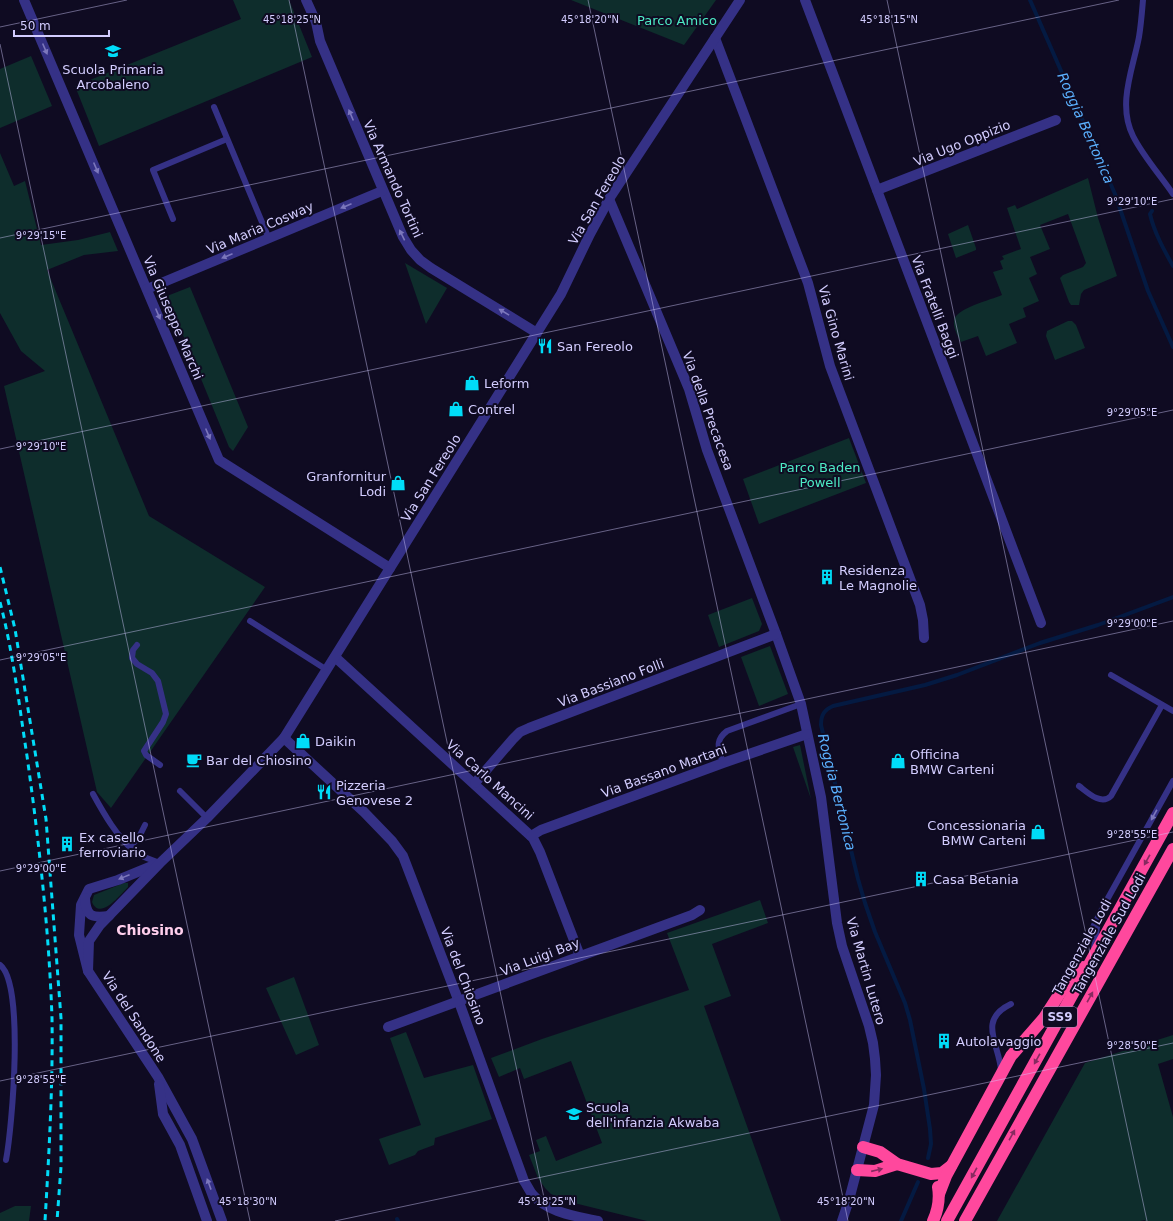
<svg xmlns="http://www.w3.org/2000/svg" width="1173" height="1221" font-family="'DejaVu Sans',sans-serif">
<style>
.green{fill:#0e2d2c}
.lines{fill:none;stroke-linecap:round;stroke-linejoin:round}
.stream{stroke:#041a42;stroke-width:4}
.lane{stroke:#353186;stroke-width:6}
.street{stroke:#353186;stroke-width:10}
.highway{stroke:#ff489d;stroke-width:12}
.rail{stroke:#00dcf8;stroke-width:3;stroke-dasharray:6 5;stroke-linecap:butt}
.oneway{fill:#7c77bc}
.oneway2{fill:#872a60}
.ticks{fill:none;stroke:#d3cdff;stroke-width:1;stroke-opacity:0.45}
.labels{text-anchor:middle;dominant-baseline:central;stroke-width:4;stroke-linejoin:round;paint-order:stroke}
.shield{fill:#0f0b22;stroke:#9893bd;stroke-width:1}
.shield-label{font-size:12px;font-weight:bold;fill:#d3cdff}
.park-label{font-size:13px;fill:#4debc5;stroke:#0f0b22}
.poi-label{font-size:13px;fill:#d3cdff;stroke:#0f0b22;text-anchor:start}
.street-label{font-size:13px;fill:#d3cdff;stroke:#0f0b22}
.water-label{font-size:14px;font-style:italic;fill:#5bb1ff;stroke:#0f0b22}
.neighbourhood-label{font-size:14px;font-weight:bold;fill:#ffcfed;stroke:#0f0b22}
.ticks-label{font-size:10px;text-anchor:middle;fill:#d3cdff;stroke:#0f0b22;stroke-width:4;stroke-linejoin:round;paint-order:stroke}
</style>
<rect width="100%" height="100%" fill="#0f0b22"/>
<g class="green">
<path d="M233 0H289L312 57 99 146 75 86 241 19Z"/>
<path d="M571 0H716L684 45Z"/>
<path d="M31 56 52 106 0 128V69Z"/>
<path d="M0 153 14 186 25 181 41 245 78 240 110 232 118 251 84 255 47 270 149 516 265 587 111 808 97 792 4 386 45 371 21 351 0 313Z"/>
<path d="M1088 178 1098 218 1117 276 1084 290 1081 294 1079 305H1071L1069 302 1060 278 1063 275 1083 267 1086 263 1068 214 1040 225 1050 249 1030 257 1037 274 1029 278 1039 301 1023 308 1026 317 1009 324 1017 343 986 356 978 336 961 342C958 336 953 328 954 321 955 308 991 300 1002 295L993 272 1003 269 1000 261 1004 259 1002 256 1021 249 1007 208 1015 205 1017 209Z"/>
<path d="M968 225 976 248V250L956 258 948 234Z"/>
<path d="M405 263 447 288 426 324Z"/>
<path d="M190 287 248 427 233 451 229 447 167 296Z"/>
<path d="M1068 321H1072L1076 325 1085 348 1055 360 1046 336 1047 331Z"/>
<path d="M849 438 866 483 759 524 743 479Z"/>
<path d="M752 598 762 624 759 631 719 647 708 615Z"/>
<path d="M770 646 788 694 759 706 741 657Z"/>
<path d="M800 745 811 799 793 747Z"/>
<path d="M124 883H128V887C120 895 100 921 92 902L94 895Z"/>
<path d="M760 900 768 923 712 944 731 996 704 1006 781 1221H647L570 1202 551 1194 545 1188 538 1178 529 1155 540 1151 536 1140 546 1136 556 1161 602 1143 571 1061 524 1079 520 1068 499 1077 491 1058 542 1039 689 990 667 933Z"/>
<path d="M294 977 319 1045 296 1055 266 988Z"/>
<path d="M406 1032 424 1078 473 1065 492 1119 435 1138 434 1145 418 1151 415 1155 389 1165 379 1139 421 1125 390 1038Z"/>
<path d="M1173 1035V1059L1158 1064 1173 1117V1221H1145V1220L1140 1221H997L1085 1063Z"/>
<path d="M15 1206H31L29 1221H0V1213Z"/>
</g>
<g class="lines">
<g class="stream">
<path d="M1030 0 1115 194 1148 291 1173 347"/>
<path d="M1152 211 1150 214C1154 232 1164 250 1173 266"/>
<path d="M928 1158 931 1144 930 1129 924 1089 910 1020 905 1003 875 932 865 903 858 879 821 725C821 715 824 710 833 706L925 685 957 675 1040 643 1098 625 1173 597"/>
<path d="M397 1219 398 1221"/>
<path d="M901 1221 918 1182"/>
</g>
<g class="lane">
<path d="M1143 0C1142 12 1141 25 1139 37 1133 69 1117 104 1133 136 1143 156 1160 175 1173 194"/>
<path d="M214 107 269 239"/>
<path d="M173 219 153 170 227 139"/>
<path d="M250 621 327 670"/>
<path d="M137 645 133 650 132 658 137 664 152 673 158 681 166 714 163 722 144 751 146 755 160 765"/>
<path d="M1111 675 1173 711"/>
<path d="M723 763C719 749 714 741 727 731L801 704"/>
<path d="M1079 786C1087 792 1101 806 1111 796L1162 705"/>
<path d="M180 791 207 818"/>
<path d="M93 794C104 814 117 837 135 852 141 857 153 860 160 863"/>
<path d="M130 847 139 837 145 825"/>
<path d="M1094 948 1098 920"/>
<path d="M0 965C25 984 12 1128 6 1160"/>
<path d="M1067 979 1103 907 1173 781"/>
<path d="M1001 1070C999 1044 977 1020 1011 1004"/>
</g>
<g class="street">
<path d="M24 0 219 460 390 568"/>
<path d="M306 0 316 22 320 41 403 237 411 250 420 260 431 268 537 333"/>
<path d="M805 0 1041 623"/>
<path d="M715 38 808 283 830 366 920 605 923 620 924 638"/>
<path d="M877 190 1056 120"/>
<path d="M609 199 689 389 707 450 776 634 801 704 821 797 837 923 842 946 869 1026 873 1043 875 1059 876 1075 874 1105 849 1200 842 1221"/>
<path d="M147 289 382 191"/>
<path d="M335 657 533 838 540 852 580 956"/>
<path d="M284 738 364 812 392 841 403 856 459 1002 524 1181C527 1185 529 1190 532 1194 548 1213 576 1216 598 1221"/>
<path d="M475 783 513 739 520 732 529 728 776 634"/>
<path d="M531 836 541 830 723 763 807 734"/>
<path d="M157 864 118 880 89 889 81 905 79 935 88 971 158 1077 192 1139 222 1221"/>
<path d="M85 898C86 917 92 918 109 916"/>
<path d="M88 971 89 941 100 925 160 863 207 818 284 738 561 294 590 234 609 199 740 0"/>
<path d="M388 1027 692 915 700 910"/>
<path d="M159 1084 163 1114 180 1145 207 1221"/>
</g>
<g class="highway">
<path d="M863 1147 880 1152 897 1164 931 1174 942 1173 951 1166"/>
<path d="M857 1170 875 1171 897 1164"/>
<path d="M939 1194 946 1176 1011 1056 1044 1018 1062 990 1083 967"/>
<path d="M933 1221C938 1210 940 1199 938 1187"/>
<path d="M947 1221 1173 813"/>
<path d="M965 1221 1173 849"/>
</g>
<g class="rail">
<path d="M0 567 15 629 46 819 61 1018V1167L57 1221"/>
<path d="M0 602C13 652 19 704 27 756 39 842 49 930 52 1018 53 1085 49 1153 45 1221"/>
</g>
</g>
<defs><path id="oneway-solid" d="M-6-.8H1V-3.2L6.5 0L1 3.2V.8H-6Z"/></defs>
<g class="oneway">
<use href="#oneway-solid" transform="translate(45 49) rotate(67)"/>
<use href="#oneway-solid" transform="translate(351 115) rotate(-113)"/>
<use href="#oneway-solid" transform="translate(96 168) rotate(67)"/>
<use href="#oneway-solid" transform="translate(346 206) rotate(157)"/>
<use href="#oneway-solid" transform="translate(402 235) rotate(-116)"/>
<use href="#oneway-solid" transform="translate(227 256) rotate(157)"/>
<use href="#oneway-solid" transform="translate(504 312) rotate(-149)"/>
<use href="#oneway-solid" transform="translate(158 314) rotate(67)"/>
<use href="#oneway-solid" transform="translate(208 434) rotate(67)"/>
<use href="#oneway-solid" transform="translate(1154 815) rotate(119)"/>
<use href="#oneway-solid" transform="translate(124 877) rotate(158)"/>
<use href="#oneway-solid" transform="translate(209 1184) rotate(-110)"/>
</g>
<g class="oneway2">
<use href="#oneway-solid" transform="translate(1147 860) rotate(119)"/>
<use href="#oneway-solid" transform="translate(1090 997) rotate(-61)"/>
<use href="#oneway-solid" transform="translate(1037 1059) rotate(119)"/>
<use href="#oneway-solid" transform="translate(1012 1135) rotate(-61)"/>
<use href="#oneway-solid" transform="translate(877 1170) rotate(-13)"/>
<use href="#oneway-solid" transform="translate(974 1173) rotate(119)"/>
</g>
<path class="ticks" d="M289 0 549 1221M588 0 848 1221M887 0 1147 1221M0 27 127 0M0 44 250 1221M0 238 1119 0M0 449 1173 199M0 660 1173 410M0 871 1173 621M0 1081 1173 832M335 1221 1173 1043"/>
<defs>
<symbol id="school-bare" viewBox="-9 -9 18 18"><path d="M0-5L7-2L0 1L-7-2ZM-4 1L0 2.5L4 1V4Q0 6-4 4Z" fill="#00dcf8" stroke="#0f0b22" stroke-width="2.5" paint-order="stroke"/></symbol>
<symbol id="restaurant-bare" viewBox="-9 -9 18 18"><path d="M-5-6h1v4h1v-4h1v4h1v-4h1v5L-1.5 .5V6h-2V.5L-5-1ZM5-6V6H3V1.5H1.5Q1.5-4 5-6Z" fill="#00dcf8" stroke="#0f0b22" stroke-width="2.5" paint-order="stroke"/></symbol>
<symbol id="shop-bare" viewBox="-9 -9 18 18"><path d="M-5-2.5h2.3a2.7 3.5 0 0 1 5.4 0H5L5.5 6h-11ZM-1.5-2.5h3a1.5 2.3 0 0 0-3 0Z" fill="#00dcf8" stroke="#0f0b22" stroke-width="2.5" paint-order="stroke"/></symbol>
<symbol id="building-bare" viewBox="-9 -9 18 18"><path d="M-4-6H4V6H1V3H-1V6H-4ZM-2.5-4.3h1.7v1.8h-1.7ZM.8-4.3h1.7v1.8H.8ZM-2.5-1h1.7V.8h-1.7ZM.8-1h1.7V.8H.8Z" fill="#00dcf8" stroke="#0f0b22" stroke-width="2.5" paint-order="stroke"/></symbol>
<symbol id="cafe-bare" viewBox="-9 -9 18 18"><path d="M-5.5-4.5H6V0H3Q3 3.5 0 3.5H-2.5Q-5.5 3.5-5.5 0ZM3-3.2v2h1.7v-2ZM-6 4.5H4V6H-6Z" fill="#00dcf8" stroke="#0f0b22" stroke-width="2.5" paint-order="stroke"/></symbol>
</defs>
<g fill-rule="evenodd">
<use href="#school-bare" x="102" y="40" width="22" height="22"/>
<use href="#restaurant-bare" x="534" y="335" width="22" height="22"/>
<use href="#shop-bare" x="461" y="372" width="22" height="22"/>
<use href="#shop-bare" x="445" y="398" width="22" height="22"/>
<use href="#shop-bare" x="387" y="472" width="22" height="22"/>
<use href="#building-bare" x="816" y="566" width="22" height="22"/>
<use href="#shop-bare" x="292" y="730" width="22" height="22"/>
<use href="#cafe-bare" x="183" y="749" width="22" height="22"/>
<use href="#shop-bare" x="887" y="750" width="22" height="22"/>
<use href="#restaurant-bare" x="313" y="781" width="22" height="22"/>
<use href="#shop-bare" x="1027" y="821" width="22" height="22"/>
<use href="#building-bare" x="56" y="833" width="22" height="22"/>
<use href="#building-bare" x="910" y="868" width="22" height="22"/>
<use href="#building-bare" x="933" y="1030" width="22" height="22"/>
<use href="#school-bare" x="563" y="1103" width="22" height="22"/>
</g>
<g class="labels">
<rect class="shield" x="1043" y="1007" width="34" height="20" rx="3"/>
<g class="shield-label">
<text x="1060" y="1017">SS9</text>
</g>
<g class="park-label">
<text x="677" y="20">Parco Amico</text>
<text x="820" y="467">Parco Baden<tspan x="820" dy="15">Powell</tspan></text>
</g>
<g class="poi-label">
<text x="113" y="69" text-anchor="middle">Scuola Primaria<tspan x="113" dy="15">Arcobaleno</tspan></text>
<text x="557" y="346">San Fereolo</text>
<text x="484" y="383">Leform</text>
<text x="468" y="409">Contrel</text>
<text x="386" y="476" text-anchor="end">Granfornitur<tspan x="386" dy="15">Lodi</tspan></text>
<text x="839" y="570">Residenza<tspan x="839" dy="15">Le Magnolie</tspan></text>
<text x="315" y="741">Daikin</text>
<text x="910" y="754">Officina<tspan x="910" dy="15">BMW Carteni</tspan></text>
<text x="206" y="760">Bar del Chiosino</text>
<text x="336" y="785">Pizzeria<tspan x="336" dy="15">Genovese 2</tspan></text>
<text x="1026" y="825" text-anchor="end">Concessionaria<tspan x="1026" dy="15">BMW Carteni</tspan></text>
<text x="79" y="837">Ex casello<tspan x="79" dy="15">ferroviario</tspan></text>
<text x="933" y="879">Casa Betania</text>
<text x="956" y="1041">Autolavaggio</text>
<text x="586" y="1107">Scuola<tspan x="586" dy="15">dell'infanzia Akwaba</tspan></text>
</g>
<g class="street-label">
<text transform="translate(962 143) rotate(-22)">Via Ugo Oppizio</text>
<text transform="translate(393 179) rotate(66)">Via Armando Tortini</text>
<text transform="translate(597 200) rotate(-60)">Via San Fereolo</text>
<text transform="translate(260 228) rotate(-23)">Via Maria Cosway</text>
<text transform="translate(935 307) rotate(69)">Via Fratelli Baggi</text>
<text transform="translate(173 318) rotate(67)">Via Giuseppe Marchi</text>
<text transform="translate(836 333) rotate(74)">Via Gino Marini</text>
<text transform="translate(708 411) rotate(70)">Via della Precacesa</text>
<text transform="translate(431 478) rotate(-58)">Via San Fereolo</text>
<text transform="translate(611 683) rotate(-21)">Via Bassiano Folli</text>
<text transform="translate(664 771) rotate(-20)">Via Bassano Martani</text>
<text transform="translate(490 780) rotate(42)">Via Carlo Mancini</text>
<text transform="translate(1109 934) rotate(-61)">Tangenziale Sud Lodi</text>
<text transform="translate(1082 947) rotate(-61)">Tangenziale Lodi</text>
<text transform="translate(540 957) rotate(-21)">Via Luigi Bay</text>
<text transform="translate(866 971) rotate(74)">Via Martin Lutero</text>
<text transform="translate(463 976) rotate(69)">Via del Chiosino</text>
<text transform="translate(134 1017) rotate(57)">Via del Sandone</text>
</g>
<g class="water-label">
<text transform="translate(1086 128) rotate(66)">Roggia Bertonica</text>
<text transform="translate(837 792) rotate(76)">Roggia Bertonica</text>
</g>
<g class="neighbourhood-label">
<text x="150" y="930">Chiosino</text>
</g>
</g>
<g class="ticks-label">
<text x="292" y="23">45°18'25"N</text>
<text x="590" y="23">45°18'20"N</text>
<text x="889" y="23">45°18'15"N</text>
<text x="1132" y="205">9°29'10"E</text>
<text x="41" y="239">9°29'15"E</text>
<text x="1132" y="416">9°29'05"E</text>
<text x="41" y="450">9°29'10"E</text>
<text x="1132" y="627">9°29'00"E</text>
<text x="41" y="661">9°29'05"E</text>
<text x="1132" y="838">9°28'55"E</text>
<text x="41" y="872">9°29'00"E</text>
<text x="1132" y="1049">9°28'50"E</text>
<text x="41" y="1083">9°28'55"E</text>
<text x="248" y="1205">45°18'30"N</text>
<text x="547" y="1205">45°18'25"N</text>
<text x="846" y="1205">45°18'20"N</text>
</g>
<path d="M14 30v6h95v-6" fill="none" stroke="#d3cdff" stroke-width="2"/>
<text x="20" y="30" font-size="12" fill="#d3cdff" stroke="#0f0b22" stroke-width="3" paint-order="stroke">50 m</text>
</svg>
